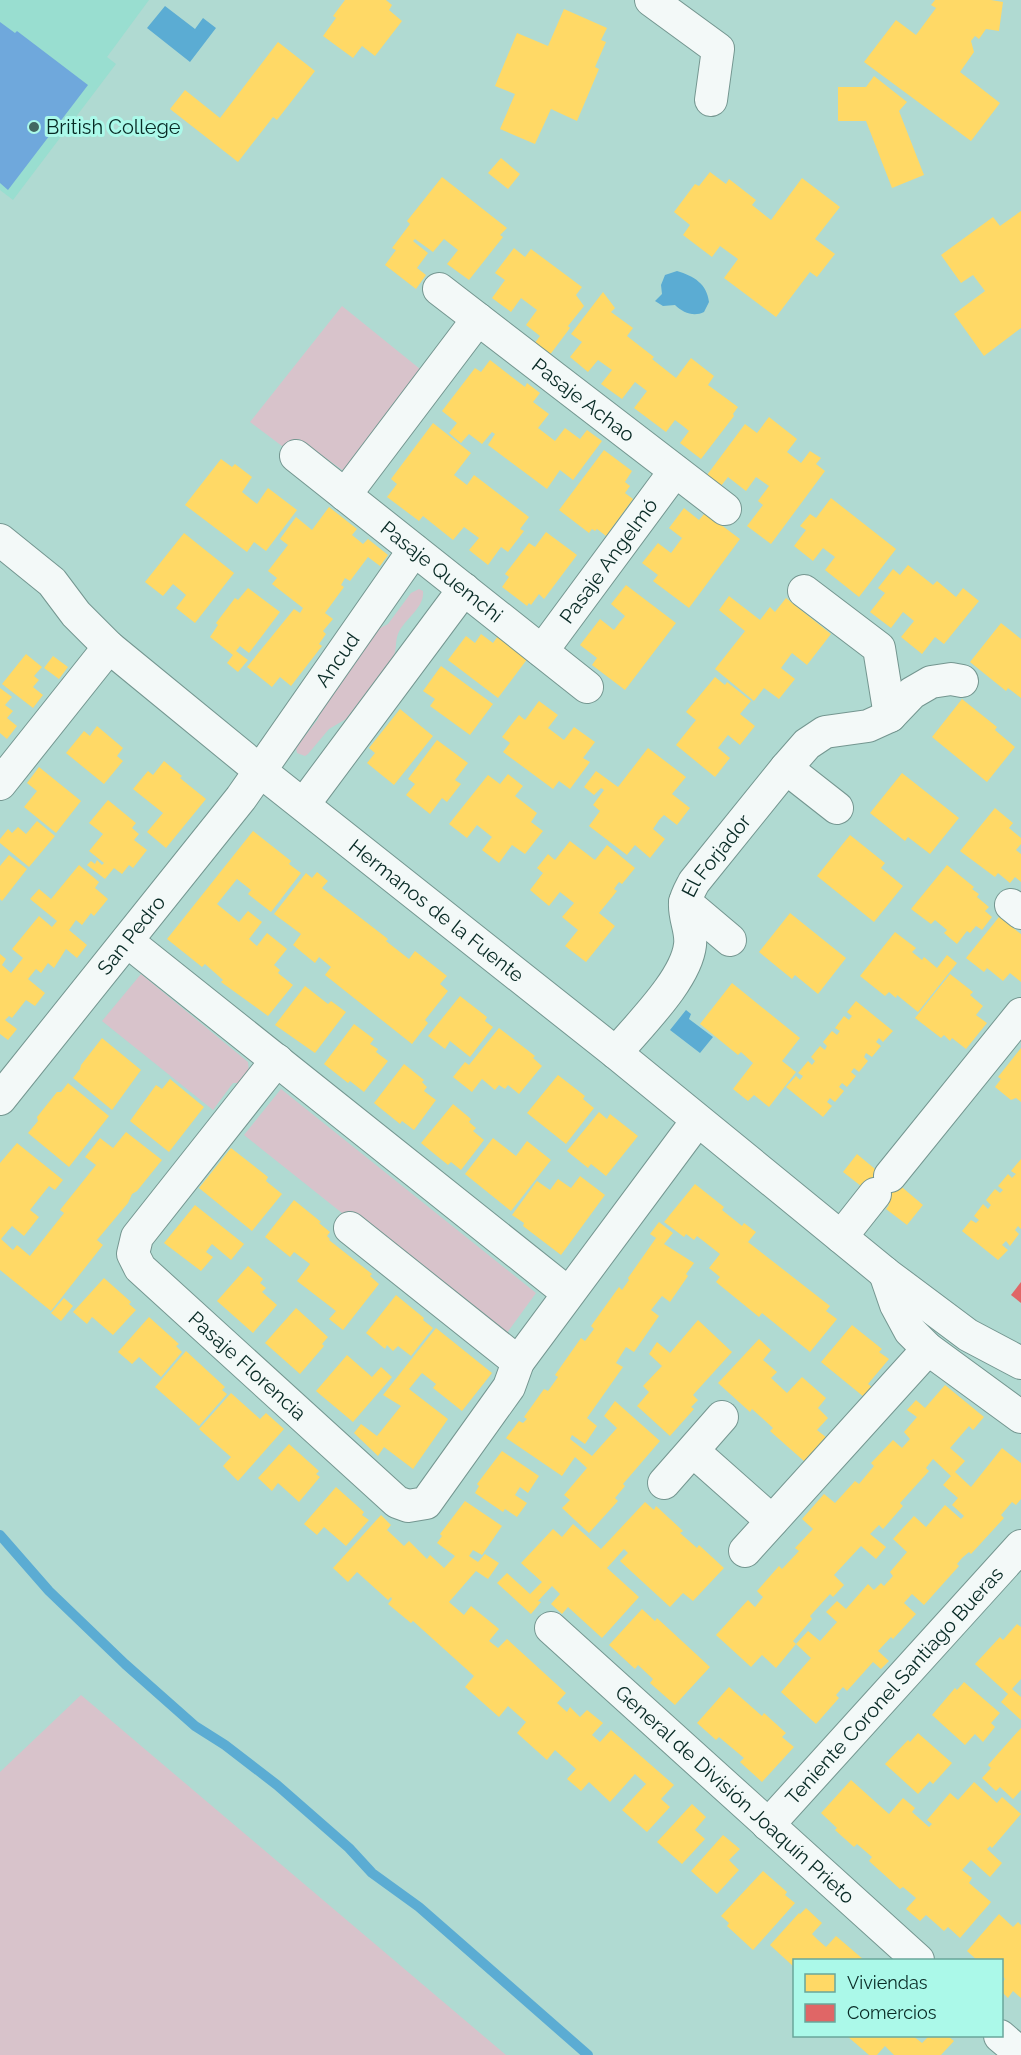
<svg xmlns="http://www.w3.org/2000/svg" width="1021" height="2055" font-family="Raleway,sans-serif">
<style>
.built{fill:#99ded0}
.green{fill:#d8c3cb}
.water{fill:#5bacd3}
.homes{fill:#ffd966}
.shops{fill:#e06666}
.schools{fill:#6fa8dc}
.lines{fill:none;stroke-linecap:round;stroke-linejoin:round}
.stream{stroke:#5bacd3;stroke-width:10}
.minor-casing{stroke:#749690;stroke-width:34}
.minor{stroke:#f3f9f8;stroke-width:32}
.poi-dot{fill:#436862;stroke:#abf9e9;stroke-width:2}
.labels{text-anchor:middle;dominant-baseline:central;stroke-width:6;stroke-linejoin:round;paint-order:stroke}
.poi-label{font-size:20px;fill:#082a25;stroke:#abf9e9;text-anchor:start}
.street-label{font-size:20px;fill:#082a25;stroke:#abf9e9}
</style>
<rect width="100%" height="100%" fill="#b0dad2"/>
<path class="built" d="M0 0H149L107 57 116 64 13 200 0 190Z"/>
<g class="green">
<path d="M342 306 420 369 421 377 345 472 299 439 290 452 250 422Z"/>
<path d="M419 589 423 591C425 608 404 619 398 634 395 641 397 650 393 658L346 719 329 729 308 754 305 756 297 753 296 747 318 719 320 708 372 632 388 624 411 593Z"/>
<path d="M141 974 248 1062 249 1072 240 1083H233L213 1110 102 1021Z"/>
<path d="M281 1089 536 1293 507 1333 352 1211 347 1217 244 1135Z"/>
<path d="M81 1695 506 2055H0V1772Z"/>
</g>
<g class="water">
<path d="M165 6 195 29 203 18 216 28 190 62 147 28Z"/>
<path d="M677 271C694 276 707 284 709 302L704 312C694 317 683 313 675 305L663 306 655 301 662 294 661 285 665 275Z"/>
<path d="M686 1010 691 1014 689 1019 713 1037 700 1053 670 1030Z"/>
</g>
<g class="homes">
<path d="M345 0H386L392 5 389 10 402 21 375 56 362 46 353 58 323 36 336 18 333 16Z"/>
<path d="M935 0H991L1003 2 999 31 986 29 979 39 975 36 971 41 974 52 960 72 1000 103 971 141 864 62 896 20 916 35 936 8 931 5Z"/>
<path d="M564 9 607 28 601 40 606 42 595 67 599 69 577 121 551 109 535 144 500 129 515 94 495 86 517 33 548 46Z"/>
<path d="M278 42 315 71 277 120 273 117 238 162 170 109 185 90 220 118Z"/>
<path d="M874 76 907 102 899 111 924 175 892 188 866 121H838V87H866Z"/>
<path d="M501 158 520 174 508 189 488 173Z"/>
<path d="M710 172 726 184 729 179 756 200 752 205 771 220 802 178 840 207 815 239 835 254 817 277 810 272 776 317 724 278 738 259 720 246 712 257 683 235 690 225 674 212 695 184 699 186Z"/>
<path d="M442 177 507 228 500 235 503 237 469 280 447 264 458 250 444 239 433 252 415 239 413 241 428 253 417 268 426 275 416 289 385 265 396 250 392 248 410 224 407 221Z"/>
<path d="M1021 211V328L984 356 954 314 985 291 973 275 961 283 941 255 993 217 1000 226Z"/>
<path d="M514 248 525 257 531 249 582 287 576 295 584 306 568 326 570 328 549 356 534 344 540 336 526 325 537 310 521 298 511 312 492 298 505 280 495 273Z"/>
<path d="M603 292 615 308 611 312 633 328 627 336 654 357 652 359 676 378 691 358 714 376 708 385 738 407 733 414 734 416 701 459 680 443 689 431 683 426 675 420 666 432 634 408 647 391 635 382 622 399 601 384 612 370 598 360 588 372 570 357 582 342 571 334Z"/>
<path d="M490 360 525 387 527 383 540 393 533 402 549 414 538 428 555 441 565 428 580 439 587 430 602 441 573 480 560 470 547 489 488 445 495 434 492 432 482 444 469 434 461 443 449 433 457 423 442 411 475 368 481 372Z"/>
<path d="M769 417 797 439 787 452 801 463 810 451 821 458 816 464 825 471 771 544 747 526 763 505 758 501 769 486 756 477 746 491 728 477 721 486 707 475 745 424 757 433Z"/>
<path d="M433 423 471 453 454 475 467 485 474 475 529 517 520 529 524 531 508 552 501 547 488 565 469 550 479 538 464 527 453 540 423 516 419 521 387 497 397 484 391 479Z"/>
<path d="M604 450 632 471 625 482 630 486 625 493 633 499 606 536 597 529 595 531 592 529 589 533 559 510Z"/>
<path d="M221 459 232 467 235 464 252 477 242 492 257 504 268 488 297 510 266 551 254 542 247 552 185 505Z"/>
<path d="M831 498 896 549 859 597 825 570 835 557 823 548 813 561 794 546 806 530 800 526 810 514 816 518Z"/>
<path d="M329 507 357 529 352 535 363 544 368 539 388 555 380 566 368 557 350 581 345 578 341 585 344 587 325 613 333 619 323 631 326 634 319 644 322 646 291 686 280 677 272 687 247 667 294 609 300 613 303 608 272 584 277 578 268 571 288 545 280 539 296 517 312 530Z"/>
<path d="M684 508 699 520 705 513 740 539 689 608 653 581 658 575 642 563 658 543 671 553 682 538 669 528Z"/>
<path d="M546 532 577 555 544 599 539 594 531 605 529 603 527 606 502 587 509 577 505 574 529 543 535 547Z"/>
<path d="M184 533 234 573 195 623 176 608 186 595 179 589 173 584 163 596 145 582Z"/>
<path d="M908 565 933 585 937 581 956 597 963 588 979 601 944 644 935 637 922 654 901 637 914 621 903 612 891 628 870 612 885 593 878 588 893 569 900 575Z"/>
<path d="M626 585 676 623 625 690 592 665 597 658 580 645 600 619 614 630 620 622 625 616 611 604Z"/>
<path d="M248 588 280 612 249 653 240 646 236 651 248 660 238 672 227 663 233 655 210 637 218 625 216 623 235 598 238 600Z"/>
<path d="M729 596 760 620 770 607 775 612 786 598 831 634 807 665 792 653 781 668 795 679 779 699 764 688 754 701 715 669 745 631 719 610Z"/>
<path d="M1001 623 1021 639V698L1008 688 1006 691 970 662Z"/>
<path d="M481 634 493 643 498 636 528 658 498 698 448 660 466 636 475 643Z"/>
<path d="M26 654 42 667 34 676 39 680 33 687 43 695 33 708 2 684Z"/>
<path d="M53 656 68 667 59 679 44 668Z"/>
<path d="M441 666 493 704 470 735 430 706 435 699 423 691Z"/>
<path d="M715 677 725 685 727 682 751 701 740 714 755 726 740 745 728 735 718 748 730 758 715 777 676 745 696 720 686 712Z"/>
<path d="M0 688 12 697 5 705 13 711 7 718 17 726 7 739 0 733Z"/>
<path d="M962 699 997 727 995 730 1015 747 987 782 932 737Z"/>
<path d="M539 701 558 715 548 728 564 740 574 727 595 742 583 758 590 762 570 789 559 781 553 789 503 752 510 743 502 737 519 715 525 720Z"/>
<path d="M400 709 433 736 394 785 367 763 375 753 369 748Z"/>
<path d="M97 726 123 748 117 756 123 761 104 784 66 753 84 731 90 736Z"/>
<path d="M437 740 468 763 455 780 461 784 447 802 442 798 430 814 406 795 415 784 408 779Z"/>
<path d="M648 748 686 777 672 794 690 808 677 825 664 815 659 820 653 829 665 839 650 858 635 845 627 855 589 826 600 811 593 805 604 790 601 788 594 795 584 787 596 771 618 787Z"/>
<path d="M164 761 182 776 180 778 206 799 166 848 147 832 163 813 133 789 148 771 153 775Z"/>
<path d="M39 767 81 801 56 833 24 807 37 791 27 783Z"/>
<path d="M902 773 959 818 930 854 908 837 905 841 870 813Z"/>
<path d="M508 774 523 786 515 796 537 813 531 822 543 831 525 854 512 845 499 863 482 850 492 837 477 825 467 838 449 824 488 775 500 784Z"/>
<path d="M108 800 136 823 132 828 139 834 134 840 147 850 133 868 129 865 122 874 114 868 105 879 87 865 91 861 95 864 97 860 102 865 104 863 89 851 103 834 89 823Z"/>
<path d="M995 808 1013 823 1009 828 1021 838V844L1016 850 1021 854V882L1015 877 1010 883 998 873 995 877 960 851Z"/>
<path d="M37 821 55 836 29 867 0 843V839L8 829 12 833 18 827 26 834Z"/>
<path d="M253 831 291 861 289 864 301 873 271 912 248 894 251 890 237 879 217 904 239 922 248 911 262 922 249 939 257 946 267 933 287 949 274 965 280 970 278 973 293 985 268 1016 221 982 223 980 205 964 202 967 167 939Z"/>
<path d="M850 835 885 863 881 868 903 886 874 922 817 876Z"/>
<path d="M570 841 595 860 607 845 635 868 622 884 619 882 614 889 617 891 599 913 615 926 586 962 565 946 578 930 562 917 574 903 560 892 549 906 530 890 543 873 537 868 548 854 555 860Z"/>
<path d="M9 855 27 869 2 901 0 899V866Z"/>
<path d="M79 865 99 882 95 888 108 899 94 916 91 913 82 925 76 920 69 930 87 945 77 958 66 949 54 968 48 963 41 973 36 969 28 979 45 993 35 1006 26 1000 12 1018 9 1016 5 1020 17 1029 8 1040 0 1034V954L6 959 2 965 11 973 23 958 12 949 39 916 52 927 57 921 30 899 39 889 51 899Z"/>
<path d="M947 865 974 887 972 889 979 894 977 897 989 907 985 911 992 917 982 930 976 926 970 933 967 931 957 944 944 933 947 930 935 920 931 924 911 909Z"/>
<path d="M317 872 328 881 322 888 388 939 386 941 400 952 409 959 415 951 447 976 440 984 448 991 425 1020 428 1023 412 1044 325 975 331 967 319 957 315 963 293 945 301 934 274 914 306 873 312 878Z"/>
<path d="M790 913 846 958 818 994 795 975 792 979 759 952Z"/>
<path d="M999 917 1021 934V982L1010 973 1003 981 987 968 984 972 966 958Z"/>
<path d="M895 932 916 948 912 952 922 960 924 957 937 968 947 955 957 963 918 1012 897 995 896 998 889 992 885 996 860 976Z"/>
<path d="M950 974 973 992 970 995 983 1006 976 1015 987 1023 966 1049 952 1038 950 1041 944 1035 941 1038 915 1018Z"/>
<path d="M732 983 800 1038 782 1061 796 1072 769 1107 754 1095 748 1101 733 1089 753 1063 741 1052 738 1055 700 1024Z"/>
<path d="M305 986 328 1004 331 1001 346 1012 315 1053 275 1025Z"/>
<path d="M460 996 487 1017 485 1021 493 1027 470 1057 450 1041 445 1049 428 1036Z"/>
<path d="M856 1001 893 1031 883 1042 879 1038 876 1042 881 1046 872 1057 866 1053 864 1057 868 1061 859 1072 854 1068 851 1072 856 1076 847 1087 842 1083 839 1087 844 1091 835 1102 830 1098 827 1102 832 1106 823 1117 786 1087 796 1076 800 1080 803 1076 798 1073 808 1061 812 1065 815 1061 811 1057 820 1046 825 1050 827 1046 823 1042 832 1031 837 1035 840 1031 835 1028 844 1016 849 1020 852 1016 847 1012Z"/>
<path d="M354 1024 374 1039 370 1044 378 1049 376 1052 388 1061 364 1092 350 1081 348 1083 324 1064Z"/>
<path d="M499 1028 535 1056 533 1058 542 1066 519 1094 508 1085 505 1089 499 1085 495 1090 482 1079 472 1092 453 1077 465 1062 469 1065Z"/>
<path d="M102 1038 141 1070 112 1110 73 1078 80 1069 81 1065Z"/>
<path d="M1021 1048V1102L1016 1098 1011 1100 995 1087 1001 1079 998 1077Z"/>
<path d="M404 1064 424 1080 422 1082 427 1087 424 1091 436 1100 414 1130 402 1121 400 1124 374 1103Z"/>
<path d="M558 1075 585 1096 583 1099 594 1108 566 1144 527 1113Z"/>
<path d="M170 1079 204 1107 169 1152 130 1121 156 1085 162 1089Z"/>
<path d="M68 1083 109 1116 69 1167 28 1133 38 1121 37 1117 57 1092H61Z"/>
<path d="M453 1104 471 1119 469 1122 476 1128 473 1131 484 1140 461 1170 451 1162 448 1165 421 1143Z"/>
<path d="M599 1112 607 1119 610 1114 638 1136 606 1176 591 1164 588 1168 567 1151Z"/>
<path d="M126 1132 162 1160 137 1191 132 1194 128 1203 97 1240 103 1245 51 1311 0 1270V1163L17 1143 63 1180 55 1190 49 1186 30 1210 39 1217 24 1236 12 1226 1 1239 13 1250 17 1245 30 1256 64 1213 60 1210 96 1165 85 1157 100 1138 113 1148Z"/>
<path d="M493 1138 516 1156 527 1141 551 1160 511 1211 465 1174Z"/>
<path d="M231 1148 268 1177 266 1181 282 1194 252 1231 199 1188Z"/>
<path d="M857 1154 875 1169 877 1166 923 1205 907 1225 886 1209 889 1205 863 1184 861 1186 843 1172Z"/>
<path d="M1021 1159V1229L1018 1226 1015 1230 1019 1234 1010 1246 1006 1241 1002 1245 1008 1250 998 1260 962 1231 971 1220 976 1223 979 1220 974 1216 983 1204 988 1209 991 1205 986 1200 995 1189 1000 1193 1003 1190 998 1186 1008 1174 1012 1178 1016 1174 1011 1171Z"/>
<path d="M580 1176 605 1195 561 1255 523 1226 524 1223 512 1215 537 1181 550 1190 558 1179 571 1188Z"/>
<path d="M695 1184 724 1207 722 1210 742 1226 744 1223 756 1232 748 1242 830 1306 826 1311 837 1319 810 1352 762 1313 759 1317 716 1282 720 1277 709 1268 720 1254 697 1236 694 1240 686 1234 684 1237 664 1222Z"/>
<path d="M294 1200 321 1222 319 1223 330 1232 327 1236 330 1239 329 1240 372 1274 370 1276 379 1284 343 1330 329 1319 336 1311 297 1281 310 1264 294 1252 290 1257 265 1237Z"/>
<path d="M195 1205 244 1244 231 1260 212 1244 206 1252 213 1257 201 1271 164 1243Z"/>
<path d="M659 1222 673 1233 664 1244 694 1263 686 1274 688 1276 670 1302 662 1296 651 1310 659 1316 634 1352 626 1347 616 1363 623 1367 587 1418 597 1426 585 1444 572 1435 570 1439 592 1456 617 1428 604 1416 615 1401 660 1441 623 1484 625 1486 615 1498 618 1501 589 1533 562 1508 570 1500 564 1495 587 1468 575 1457 562 1476 506 1438 519 1421 523 1423 527 1419 524 1417 544 1389 548 1391 558 1377 555 1375 581 1338 585 1341 594 1329 591 1326 619 1287 622 1290 629 1280 628 1278 656 1238 650 1234Z"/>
<path d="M248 1266 263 1279 260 1283 266 1288 262 1292 277 1305 253 1333 217 1301Z"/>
<path d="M104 1278 131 1302 129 1304 136 1310 113 1335 92 1317 87 1324 73 1312Z"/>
<path d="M396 1295 424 1318 423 1320 433 1328 411 1356 398 1346 393 1351 387 1345 385 1349 366 1333Z"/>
<path d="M64 1298 73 1306 61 1321 51 1313Z"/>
<path d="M296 1308 328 1337 322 1344 324 1346 300 1374 265 1343Z"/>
<path d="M149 1317 179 1344 176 1346 182 1352 161 1377 139 1357 132 1364 118 1352Z"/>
<path d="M698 1320 732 1352 693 1395 698 1400 691 1407 694 1409 670 1436 637 1406 649 1392 643 1386 662 1366 649 1354 657 1342 670 1353Z"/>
<path d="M852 1325 882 1349 879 1352 889 1359 868 1384 873 1388 864 1397 821 1362Z"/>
<path d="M436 1328 492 1373 462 1411 433 1388 436 1384 422 1373 409 1389 448 1419 413 1469 384 1447 378 1456 354 1433 361 1424 377 1436 401 1406 383 1395Z"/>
<path d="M759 1339 771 1350 763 1360 777 1372 771 1378 787 1393 802 1377 826 1398 818 1408 828 1418 817 1430 827 1438 805 1462 770 1431 773 1428 752 1409 750 1412 718 1383Z"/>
<path d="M186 1351 225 1387 222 1390 227 1394 199 1426 155 1387Z"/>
<path d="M347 1355 372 1377 381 1367 392 1377 353 1422 316 1391Z"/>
<path d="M945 1385 984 1417 973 1430 969 1426 950 1448 965 1461 955 1472 971 1487 1002 1448 1021 1463V1499L1016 1505 1012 1502 1001 1515 1004 1518 971 1554 969 1552 962 1558 957 1564 959 1566 924 1605 912 1594 904 1603 916 1614 893 1639 891 1637 878 1651 889 1661 881 1669 873 1662 847 1691 843 1687 836 1695 839 1698 816 1724 781 1692 811 1658 796 1644 808 1631 820 1641 837 1622 826 1612 837 1601 846 1609 868 1584 874 1590 881 1583 884 1586 893 1576 890 1572 907 1552 893 1539 914 1516 926 1527 945 1505 961 1519 964 1516 952 1505 958 1498 943 1485 951 1476 933 1459 926 1468 929 1471 900 1503 903 1506 883 1529 879 1525 870 1534 886 1547 876 1559 861 1546 834 1575 844 1585 833 1597 830 1594 810 1616 812 1619 793 1641 796 1644 776 1668 762 1655 751 1667 716 1635 748 1600 755 1607 763 1597 757 1591 779 1566 782 1569 799 1551 795 1548 813 1529 802 1519 824 1494 835 1503 855 1481 859 1484 874 1466 871 1463 893 1440 902 1448 910 1439 904 1432 917 1417 907 1410 916 1400 925 1408Z"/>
<path d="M231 1393 260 1419 266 1413 284 1429 238 1481 223 1466 231 1457 199 1429Z"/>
<path d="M289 1444 319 1471 316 1474 320 1477 299 1502 278 1483 272 1491 258 1478Z"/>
<path d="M502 1451 539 1476 528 1493 520 1487 515 1495 527 1503 517 1517 505 1509 503 1512 475 1493 479 1486 477 1484Z"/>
<path d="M336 1487 364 1512 362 1515 369 1520 346 1546 324 1527 317 1535 304 1524Z"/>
<path d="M465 1501 502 1526 482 1555 473 1550 469 1556 478 1562 485 1554 499 1563 488 1579 476 1571 449 1602 464 1615 471 1606 499 1629 489 1641 498 1648 507 1639 566 1693 557 1703 567 1712 570 1707 580 1717 587 1710 603 1723 592 1735 600 1742 611 1730 674 1785 661 1799 670 1807 647 1832 622 1810 646 1784 635 1774 610 1802 589 1782 581 1791 567 1779 576 1769 555 1750 547 1760 517 1733 526 1722 508 1706 499 1717 465 1687 474 1676 413 1621 411 1623 388 1604 392 1599 391 1597 388 1600 357 1572 348 1582 333 1568 381 1515 391 1525 387 1530 404 1546 409 1541 427 1559 430 1555 444 1568 455 1556 437 1543 442 1536 440 1534Z"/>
<path d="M645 1502 654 1510 656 1506 683 1531 680 1533 697 1548 699 1545 724 1568 693 1601 683 1593 670 1607 620 1561 628 1553 624 1549 607 1568 639 1597 602 1638 568 1607 562 1614 551 1604 560 1594 552 1586 538 1601 541 1602 531 1614 497 1583 507 1573 530 1594 542 1582 521 1563 553 1529 562 1537 573 1524 601 1549Z"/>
<path d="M642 1609 655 1621 657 1618 710 1667 675 1705 650 1683 653 1679 638 1665 635 1669 609 1645Z"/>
<path d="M1017 1624 1021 1627V1679L1012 1689 1021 1697V1720L1001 1702 1008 1694 975 1664 1000 1637 1003 1640Z"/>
<path d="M964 1682 1000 1713 991 1723 995 1727 983 1742 975 1734 965 1745 932 1715 955 1688 957 1690Z"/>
<path d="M729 1687 762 1716 764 1713 786 1733 782 1737 794 1747 762 1782 740 1762 744 1758 719 1737 716 1740 697 1723Z"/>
<path d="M1021 1728V1790L1013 1799 1000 1787 996 1791 982 1778 991 1768 988 1765Z"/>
<path d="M918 1733 952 1763 933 1784 930 1781 918 1794 885 1764 908 1740 910 1742Z"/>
<path d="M851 1780 889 1814 903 1798 915 1808 912 1812 929 1827 932 1824 927 1820 950 1793 958 1800 974 1782 997 1803 1002 1797 1021 1814 992 1848 990 1846 987 1849 1002 1863 990 1877 971 1860 962 1870 972 1878 969 1883 991 1902 960 1938 948 1927 944 1931 926 1915 920 1921 906 1909 916 1898 903 1887 900 1889 869 1861 872 1857 857 1844 854 1847 835 1830 837 1828 821 1813Z"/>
<path d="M692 1804 706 1817 695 1830 705 1839 682 1864 657 1842Z"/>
<path d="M723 1835 740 1849 729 1860 739 1870 717 1894 691 1871Z"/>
<path d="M763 1871 787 1892 785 1895 795 1903 753 1950 727 1926 729 1923 721 1916Z"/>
<path d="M806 1908 822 1923 812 1934 818 1940 826 1947 836 1936 864 1960H794V1967L770 1945 799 1913 800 1914Z"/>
<path d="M999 1914 1013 1927 1018 1922 1021 1925V1998L1013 1991 1008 1998 1002 1992V1983L1005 1979 1002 1975V1960H977L967 1951Z"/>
<path d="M847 2036H913L922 2043 929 2036H948L954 2041 941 2055H894L885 2046 877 2055H869Z"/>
</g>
<path class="shops" d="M1021 1282V1303L1011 1295Z"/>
<path class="schools" d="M0 22 15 33 17 31 88 85 8 190 0 183Z"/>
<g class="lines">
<path class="stream" d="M0 1535 49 1591 125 1664 195 1726 225 1745 277 1785 349 1848 372 1873 419 1907 588 2055"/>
<defs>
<g id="minor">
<path d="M651 0 718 49 711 100"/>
<path id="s1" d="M439 289 725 509"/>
<path id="s2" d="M296 456 587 687"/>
<path d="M345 495 478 319"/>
<path id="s3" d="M0 540 52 582 76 614 109 647 259 770 616 1053 885 1273 968 1335 1021 1363"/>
<path d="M804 591 879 648 890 716"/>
<path id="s4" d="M542 651 675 471"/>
<path d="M786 768 837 808"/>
<path d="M0 784 109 647"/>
<path d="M304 804 464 589"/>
<path d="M685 902 730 940"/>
<path d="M1011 905 1021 913"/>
<path d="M127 941 568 1293"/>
<path id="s5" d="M616 1053C639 1025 686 980 690 945 692 931 684 918 685 903 686 896 691 888 694 882L786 768 807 744 825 732 868 726 890 716 912 693 931 682 951 679 962 681"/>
<path id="s6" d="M277 1060 137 1237 133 1254 140 1268 397 1502 408 1506 426 1503 509 1387 518 1362 697 1121"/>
<path id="s7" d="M0 1099 241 798 414 550"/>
<path d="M890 1176 1021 1014"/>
<path d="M350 1228 518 1362"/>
<path d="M841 1237 875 1194"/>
<path d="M885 1273 896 1305 910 1331 928 1349 1021 1417"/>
<path d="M693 1451 772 1521"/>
<path d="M664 1483 722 1417"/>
<path d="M745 1551 928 1349"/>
<path id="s8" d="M551 1628 918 1960"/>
<path id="s9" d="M768 1825 1021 1546"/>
<path d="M1000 2036 1021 2054"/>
</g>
</defs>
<use href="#minor" class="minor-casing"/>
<use href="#minor" class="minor"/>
</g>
<circle class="poi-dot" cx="34" cy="127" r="6"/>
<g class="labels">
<g class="poi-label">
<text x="46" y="127">British College</text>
</g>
<g class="street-label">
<text stroke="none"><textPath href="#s1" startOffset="182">Pasaje Achao</textPath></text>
<text stroke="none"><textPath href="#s4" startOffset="112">Pasaje Angelmó</textPath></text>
<text stroke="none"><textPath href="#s2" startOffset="186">Pasaje Quemchi</textPath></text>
<text stroke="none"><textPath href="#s7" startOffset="554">Ancud</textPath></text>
<text stroke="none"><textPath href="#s5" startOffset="232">El Forjador</textPath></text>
<text stroke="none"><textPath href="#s3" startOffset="574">Hermanos de la Fuente</textPath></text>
<text stroke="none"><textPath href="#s7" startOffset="210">San Pedro</textPath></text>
<text stroke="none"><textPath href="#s6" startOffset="404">Pasaje Florencia</textPath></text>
<text stroke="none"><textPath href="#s9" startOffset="188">Teniente Coronel Santiago Bueras</textPath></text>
<text stroke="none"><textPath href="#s8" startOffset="248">General de División Joaquín Prieto</textPath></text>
</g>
</g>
<rect x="793" y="1959" width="210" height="78" fill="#abf9e9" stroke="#6aa69b" stroke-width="1.5"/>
<rect x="805" y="1974" width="30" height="18" fill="#ffd966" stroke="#6aa69b" stroke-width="1.5"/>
<text x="847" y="1989" font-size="18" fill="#082a25">Viviendas</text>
<rect x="805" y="2004" width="30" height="18" fill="#e06666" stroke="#6aa69b" stroke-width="1.5"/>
<text x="847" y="2019" font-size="18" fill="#082a25">Comercios</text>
</svg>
